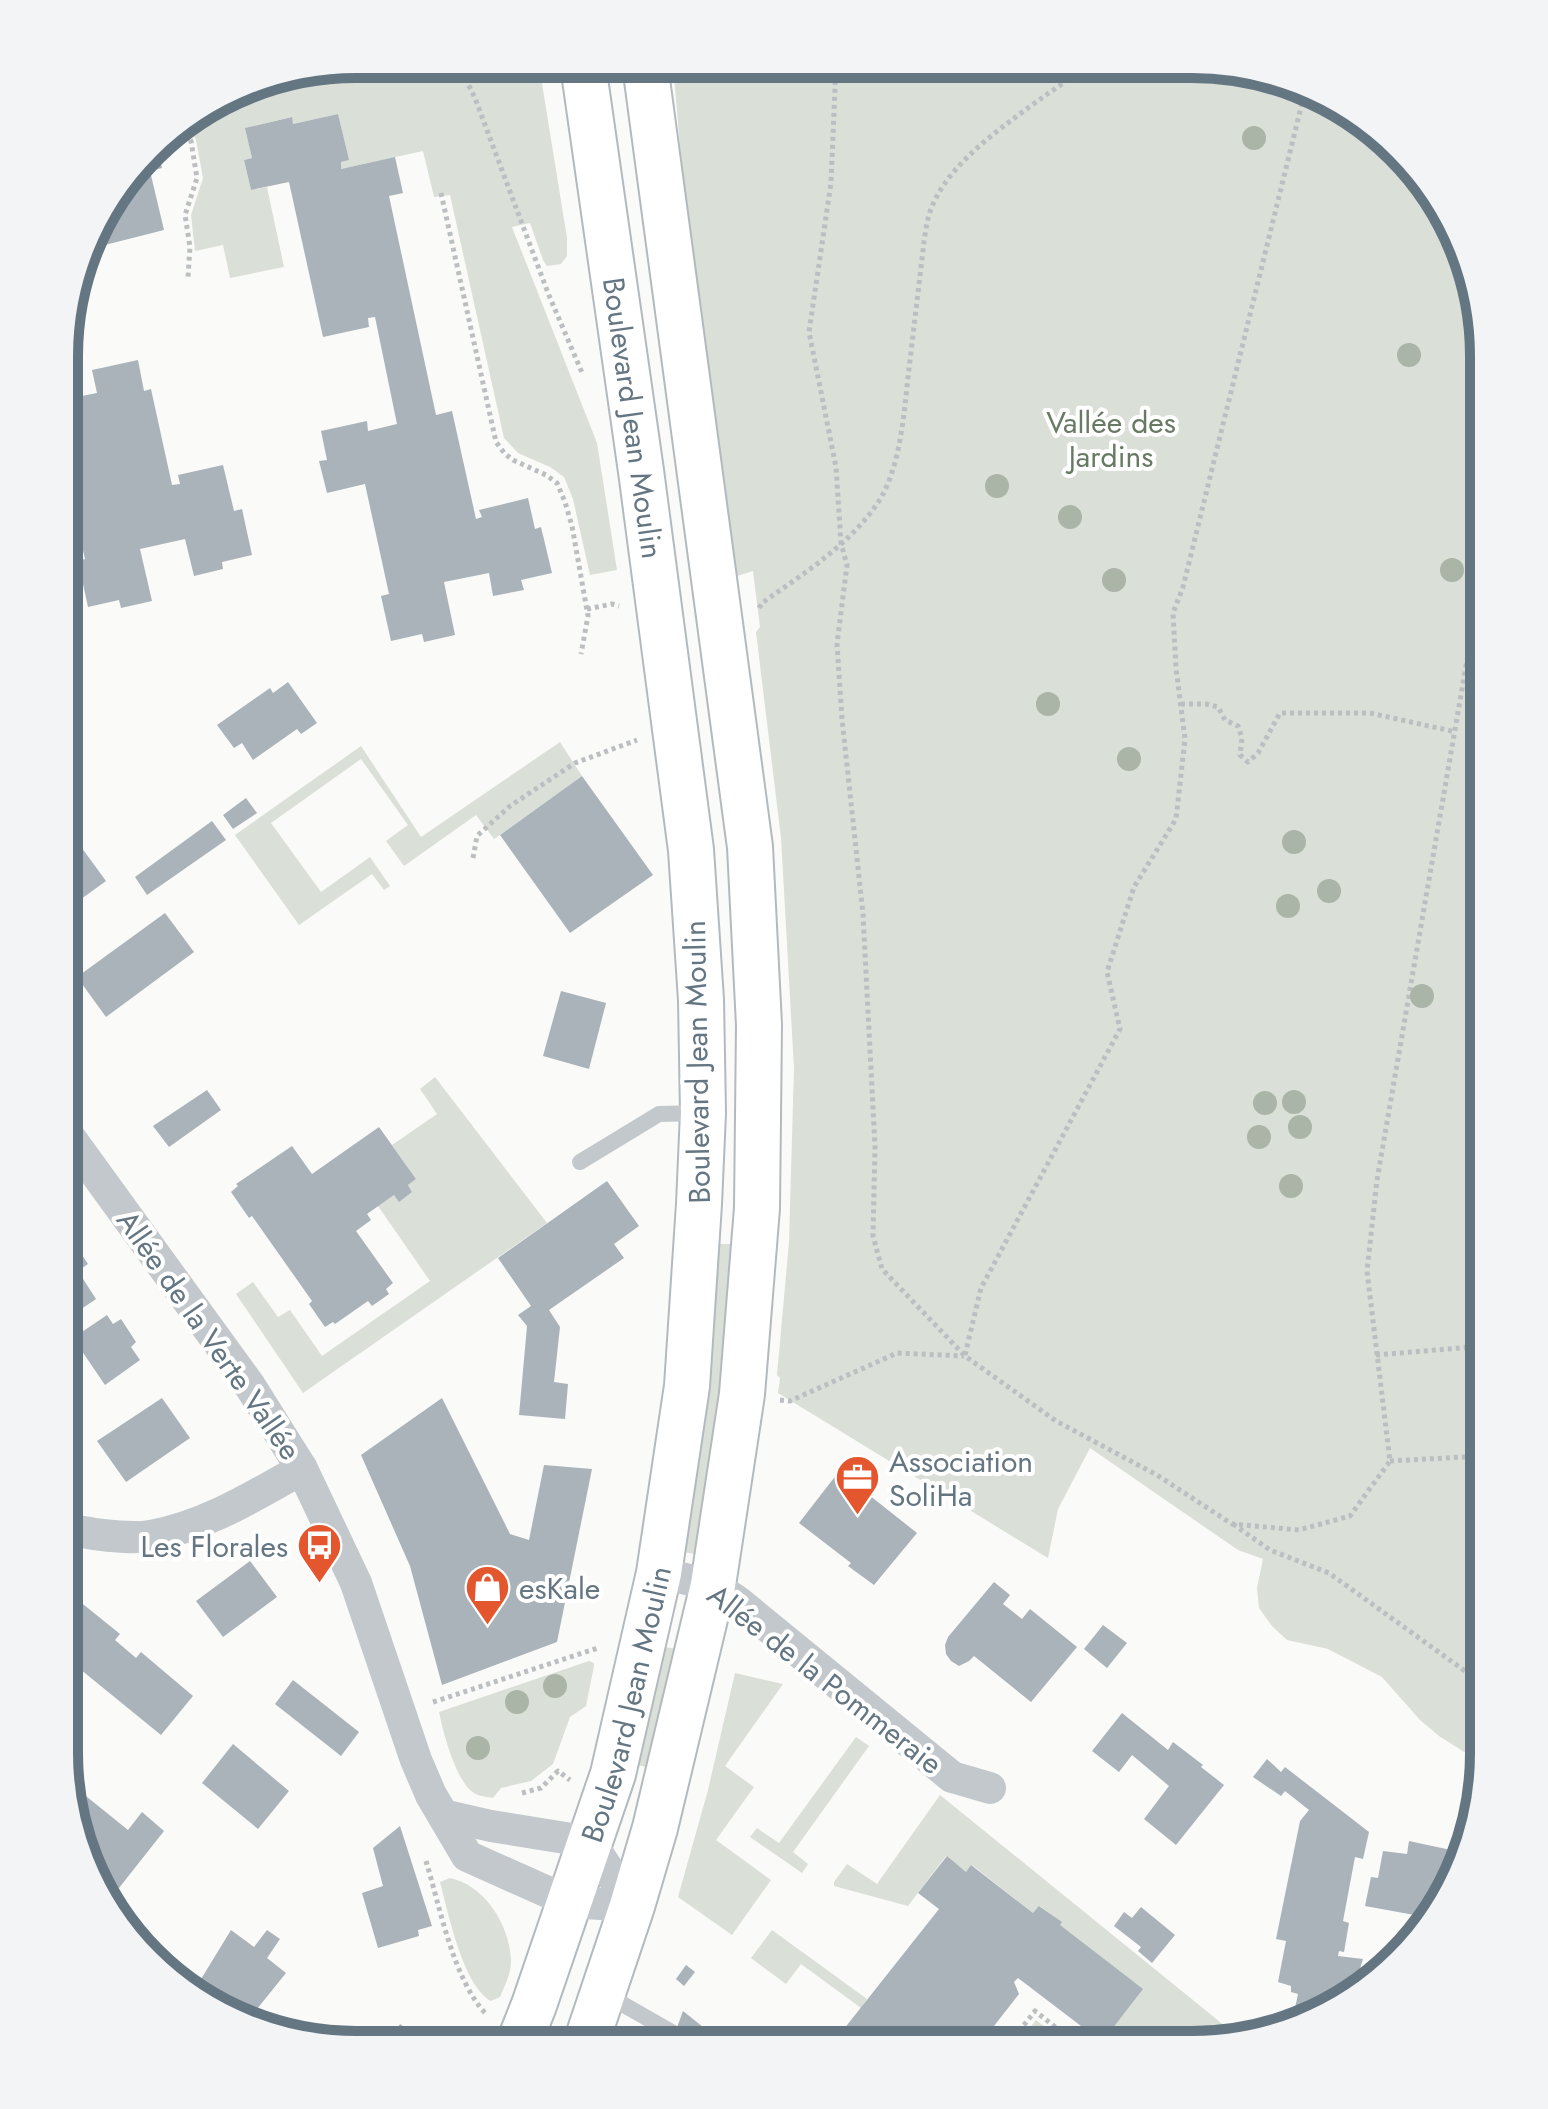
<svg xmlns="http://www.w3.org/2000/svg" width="1548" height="2109" font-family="Jost,sans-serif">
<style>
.green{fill:#dadfd7}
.building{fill:#aab3b9}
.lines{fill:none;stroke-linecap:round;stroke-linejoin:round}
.secondary-casing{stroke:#b3babf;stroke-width:48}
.path{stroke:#bbbfc2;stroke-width:5;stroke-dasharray:4 4;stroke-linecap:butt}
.lane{stroke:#c3c8cc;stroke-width:16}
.street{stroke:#c3c8cc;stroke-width:32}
.secondary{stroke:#fff;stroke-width:44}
.tree{fill:#aab4a7}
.labels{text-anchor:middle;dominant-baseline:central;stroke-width:8;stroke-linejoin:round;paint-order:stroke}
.street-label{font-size:30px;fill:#657683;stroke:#fff}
.park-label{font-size:30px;fill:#687a64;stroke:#fff}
.poi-label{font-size:30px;fill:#657683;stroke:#fff;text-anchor:start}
.rim{fill:none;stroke:#657683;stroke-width:10}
</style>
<rect width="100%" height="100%" fill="#fafaf8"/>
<g class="green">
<path d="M356 64 539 65 567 238V256L561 264 547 266 543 260 530 223 512 227 597 443 617 570 590 575 573 499 564 477 550 467 518 453 504 438 450 195 434 197 423 151 341 169V162L348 160 338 114 293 124 291 117 246 128 252 158 244 160 251 190 267 187 284 267 230 278 223 245 195 251 191 215 203 178 196 140 187 123 262 80Z"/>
<path d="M673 65 1230 67 1354 114 1454 227 1484 356 1483 1760 1469 1755 1439 1736 1420 1720 1382 1677 1328 1649 1287 1640 1272 1626 1259 1608 1257 1588 1263 1559 1238 1550 1090 1448 1058 1509 1048 1558 778 1393 780 1378 777 1375 789 1242 794 1068 781 838 756 632 760 627 753 571 731 578 696 329Z"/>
<path d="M560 742 582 776 494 839 476 815 404 866 386 841 408 825 361 759 271 823 321 892 370 857 390 886 384 890 372 874 299 925 235 835 361 746 421 837Z"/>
<path d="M435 1077 547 1223 303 1393 236 1294 253 1282 278 1317 290 1310 322 1356 430 1281 378 1206 394 1195 399 1201 412 1192 408 1185 416 1179 392 1145 437 1114 420 1089Z"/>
<path d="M716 1244H738L724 1405 699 1555 684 1552Z"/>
<path d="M664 1647 678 1649 651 1768 637 1765Z"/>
<path d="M589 1661 594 1663V1666L586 1706 570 1717 553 1764 531 1781 501 1788 493 1798C487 1797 479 1796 474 1793 456 1782 443 1732 439 1712Z"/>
<path d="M735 1673 783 1684 725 1766 754 1787 716 1840 771 1880 732 1935 678 1897 708 1790Z"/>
<path d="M856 1737 869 1746 793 1852 808 1864 802 1873 750 1837 757 1828 779 1843Z"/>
<path d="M940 1795 1236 2035 1192 2045H1121L1123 2042 1109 2032 1060 1925 1061 1922 1040 1906 1033 1913 972 1865 966 1872 946 1856 908 1906 834 1886V1882L847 1864 877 1884Z"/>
<path d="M450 1878C486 1886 510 1926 511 1961 511 1974 505 1985 500 1997L491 2001C463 1986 448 1912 440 1882Z"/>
<path d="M772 1930 867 1999 861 2008 801 1964 786 1984 751 1958Z"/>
<path d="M1036 2020 1068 2045H1016Z"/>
</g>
<g class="building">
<path d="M338 114 349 160 341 162V169L395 157 403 193 389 196 436 415 452 411 476 519 482 517 479 510 528 498 535 529 541 527 552 573 521 580 524 590 493 596 489 573 444 582 455 635 424 642 422 634 391 641 381 596 389 594 365 484 327 493 319 461 327 460 321 431 367 421 368 431 397 424 375 317 368 318 369 327 323 337 289 182 251 190 244 160 252 158 245 128 292 117 293 124Z"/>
<path d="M156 146 162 168 150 171 164 230 97 247 94 238 103 211Z"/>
<path d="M138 360 144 391 151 389 172 485 180 484 178 475 223 465 234 511 242 509 252 555 222 562 223 569 194 576 185 539 140 549 152 601 121 608 119 600 88 607 78 561 85 559 66 477V399L97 393 92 370Z"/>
<path d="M288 682 317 723 301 734 297 729 253 760 242 743 234 748 217 725 270 688 273 693Z"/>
<path d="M582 776 653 875 570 933 500 835Z"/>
<path d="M246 798 257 813 233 829 223 815Z"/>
<path d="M212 821 226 840 147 895 135 877Z"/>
<path d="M68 829 106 881 66 910V831Z"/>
<path d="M165 913 194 952 106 1017 77 977Z"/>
<path d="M561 991 606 1003 589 1069 543 1056Z"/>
<path d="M207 1090 221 1110 169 1147 153 1126Z"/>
<path d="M379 1127 416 1179 408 1185 412 1192 399 1202 394 1195 367 1214 371 1220 356 1231 393 1283 386 1289 389 1294 372 1306 368 1301 335 1324 333 1322 325 1327 309 1304 312 1301 252 1216 249 1218 231 1192 238 1186 236 1184 292 1146 312 1174Z"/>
<path d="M607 1181 639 1226 614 1244 624 1258 549 1310 560 1327 554 1382 568 1384 565 1419 519 1415 527 1326 518 1315 531 1306 498 1258Z"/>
<path d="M74 1243 88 1264 78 1271 96 1299 65 1320V1249Z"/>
<path d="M107 1315 113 1324 121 1319 136 1342 131 1347 140 1360 105 1385 73 1338Z"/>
<path d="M162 1398 190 1438 126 1482 97 1441Z"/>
<path d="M442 1398 510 1534 529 1540 544 1465 592 1469 557 1642 442 1685 410 1566 361 1455Z"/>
<path d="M837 1474 861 1495 864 1491 917 1533 874 1585 848 1566 851 1563 799 1523Z"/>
<path d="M250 1561 277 1597 223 1637 196 1601Z"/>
<path d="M994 1582 1010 1595 1003 1604 1022 1619 1030 1609 1077 1647 1031 1702 974 1656 969 1661 959 1666 951 1661 946 1654 945 1645 948 1637Z"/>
<path d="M68 1592 120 1634 115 1640 136 1658 141 1652 193 1696 161 1735 64 1656V1597Z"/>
<path d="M1103 1625 1127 1643 1107 1668 1084 1649Z"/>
<path d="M293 1680 359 1732 341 1756 275 1704Z"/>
<path d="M1122 1713 1168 1750 1173 1742 1203 1765 1201 1767 1224 1785 1176 1845 1144 1819 1169 1786 1132 1755 1119 1772 1092 1751Z"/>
<path d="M233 1744 289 1791 258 1829 202 1783Z"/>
<path d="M1267 1759 1281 1772 1285 1767 1369 1832 1363 1859 1355 1857 1343 1921 1349 1923 1344 1952 1339 1951 1338 1956 1363 1959 1358 1975 1364 1977 1321 2015 1292 2022 1298 1994 1291 1992V1986L1278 1982 1286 1941 1276 1939 1300 1821 1309 1810 1285 1791 1281 1796 1253 1777Z"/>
<path d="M71 1784 128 1830 142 1812 164 1831 119 1888 90 1865 86 1846 89 1841 84 1836Z"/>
<path d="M400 1826 432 1926 418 1930 419 1936 378 1948 362 1893 383 1886 373 1848Z"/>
<path d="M1409 1841 1451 1850 1441 1897 1434 1915 1431 1918 1365 1906 1371 1877 1378 1878 1383 1851 1407 1854Z"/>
<path d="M947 1856 966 1872 971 1865 1033 1913 1039 1906 1062 1922 1060 1925 1143 1989 1102 2042 1018 1978 1014 1982 1019 1994 980 2044H832L939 1909 918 1893Z"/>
<path d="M1141 1907 1175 1935 1152 1963 1138 1951 1141 1947 1114 1926 1124 1912 1132 1918Z"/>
<path d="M231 1930 254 1947 267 1930 280 1939 267 1958 286 1973 253 2014 261 2021 194 1995 181 1982 195 1989Z"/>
<path d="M686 1965 695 1972 684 1986 676 1979Z"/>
<path d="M683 2011 713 2035 710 2044H671Z"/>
<path d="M400 2024 428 2043H360L371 2028 390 2040Z"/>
</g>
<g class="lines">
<defs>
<g id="secondary">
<path id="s1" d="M519 2043 534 2005 613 1774 659 1573 687 1386 699 1204 703 1113 701 1000 691 850 641 471 583 65"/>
<path d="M586 2043 632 1906 655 1828 713 1585 742 1394 757 1208 759 1025 750 847 645 65"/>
</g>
</defs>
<use href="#secondary" class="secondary-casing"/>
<g class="path">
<path d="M458 64 475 98 548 293 583 375"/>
<path d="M836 65 831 183 809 332 836 467 841 543 847 565 837 644 842 719 863 914 875 1147 873 1236 882 1269 965 1356 1056 1421 1157 1475 1232 1524 1299 1530 1350 1516 1390 1461 1367 1271 1377 1180 1484 562"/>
<path d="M182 126 191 141 197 178 185 215 190 247 188 277"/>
<path d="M441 193 496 442 505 454 513 460 546 475 557 483 565 502 572 526 588 616 581 654"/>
<path d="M70 306 80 301"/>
<path d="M66 598 80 653"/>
<path d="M759 608 762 603C803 574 848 546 877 504 901 469 904 411 909 369 914 326 919 284 924 242 926 227 928 213 935 200 955 158 1009 122 1046 95 1061 85 1076 73 1093 66"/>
<path d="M587 609 612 604 619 606"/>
<path d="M1181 704H1206L1218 707 1225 720 1238 726 1242 738 1240 755 1248 762 1258 753 1280 713H1370L1456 732"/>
<path d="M473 858 477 836 510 806 575 763 637 740"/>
<path d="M965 1355 981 1288 1120 1029 1107 972 1134 887 1176 819 1185 739 1176 668 1173 613 1183 587 1304 95"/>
<path d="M1376 1355 1484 1346"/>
<path d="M780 1400 790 1401 897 1353 964 1356"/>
<path d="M1390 1461 1483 1456"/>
<path d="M1233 1524 1270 1550 1329 1573 1483 1684"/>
<path d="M433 1702 598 1648"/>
<path d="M522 1793 541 1788 558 1771 570 1780"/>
<path d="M426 1861C440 1907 453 1979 486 2014"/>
<path d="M1009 2044 1035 2011 1078 2045"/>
</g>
<g class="lane">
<path d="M580 1162 659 1114 701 1113"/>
<path d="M603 1993 675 2034"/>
</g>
<g class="street">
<path d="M65 1131 250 1386 302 1469 356 1583 416 1760 431 1795 467 1856 570 1902 632 1906"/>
<path d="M64 1527C74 1531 84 1532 94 1534 112 1536 132 1539 150 1536 204 1527 254 1496 302 1469"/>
<path d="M659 1573 713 1585 738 1602 952 1777 990 1788"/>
<path d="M443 1815 491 1826 590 1842 632 1906"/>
</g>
<use href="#secondary" class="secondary"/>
</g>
<g class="tree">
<circle cx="1254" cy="138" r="12"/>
<circle cx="1409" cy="355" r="12"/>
<circle cx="997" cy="486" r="12"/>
<circle cx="1070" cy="517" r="12"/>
<circle cx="1452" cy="570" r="12"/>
<circle cx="1114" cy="580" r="12"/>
<circle cx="1048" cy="704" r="12"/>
<circle cx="1129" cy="759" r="12"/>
<circle cx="1294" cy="842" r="12"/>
<circle cx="1329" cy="891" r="12"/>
<circle cx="1288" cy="906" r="12"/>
<circle cx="1422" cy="996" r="12"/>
<circle cx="1294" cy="1102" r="12"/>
<circle cx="1265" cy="1103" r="12"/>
<circle cx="1300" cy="1127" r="12"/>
<circle cx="1259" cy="1137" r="12"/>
<circle cx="1291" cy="1186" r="12"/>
<circle cx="555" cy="1686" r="12"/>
<circle cx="517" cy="1702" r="12"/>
<circle cx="478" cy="1748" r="12"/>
</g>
<defs>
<symbol id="office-pin" viewBox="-11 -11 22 30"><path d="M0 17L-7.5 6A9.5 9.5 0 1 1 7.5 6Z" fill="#e4572e" stroke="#fff"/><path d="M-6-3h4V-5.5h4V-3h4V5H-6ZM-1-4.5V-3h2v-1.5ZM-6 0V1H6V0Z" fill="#fff"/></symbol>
<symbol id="bus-pin" viewBox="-11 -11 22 30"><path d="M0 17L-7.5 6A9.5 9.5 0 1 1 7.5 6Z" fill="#e4572e" stroke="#fff"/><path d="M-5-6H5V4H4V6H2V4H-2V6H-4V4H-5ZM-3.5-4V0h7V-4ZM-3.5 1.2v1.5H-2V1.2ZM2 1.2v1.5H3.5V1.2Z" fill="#fff"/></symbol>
<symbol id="shop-pin" viewBox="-11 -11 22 30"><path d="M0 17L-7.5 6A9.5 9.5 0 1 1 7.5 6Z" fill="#e4572e" stroke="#fff"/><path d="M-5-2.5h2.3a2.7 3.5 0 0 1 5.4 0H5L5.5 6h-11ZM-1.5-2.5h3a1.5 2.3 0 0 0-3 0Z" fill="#fff"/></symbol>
</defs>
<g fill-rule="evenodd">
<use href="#office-pin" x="832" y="1452" width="51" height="69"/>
<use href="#bus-pin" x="294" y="1520" width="51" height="69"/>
<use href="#shop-pin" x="462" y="1562" width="51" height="69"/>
</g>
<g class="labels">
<g class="street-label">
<text transform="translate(633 418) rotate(82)">Boulevard Jean Moulin</text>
<text transform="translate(697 1062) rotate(-91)">Boulevard Jean Moulin</text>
<text transform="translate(209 1335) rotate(55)">Allée de la Verte Vallée</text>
<text transform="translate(825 1679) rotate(38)">Allée de la Pommeraie</text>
<text stroke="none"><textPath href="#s1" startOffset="356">Boulevard Jean Moulin</textPath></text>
</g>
<g class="park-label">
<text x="1111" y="422">Vallée des<tspan x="1111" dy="34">Jardins</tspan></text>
</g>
<g class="poi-label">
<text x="889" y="1461">Association<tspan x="889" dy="34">SoliHa</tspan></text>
<text x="288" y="1546" text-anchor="end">Les Florales</text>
<text x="519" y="1588">esKale</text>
</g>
</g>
<path d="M0 0H1548V2109H0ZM356 78H1192A278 278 0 0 1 1470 356V1753A278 278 0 0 1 1192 2031H356A278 278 0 0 1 78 1753V356A278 278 0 0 1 356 78Z" fill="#f3f4f5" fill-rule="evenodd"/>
<path class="rim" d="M356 78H1192A278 278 0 0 1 1470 356V1753A278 278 0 0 1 1192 2031H356A278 278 0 0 1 78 1753V356A278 278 0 0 1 356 78Z"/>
</svg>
